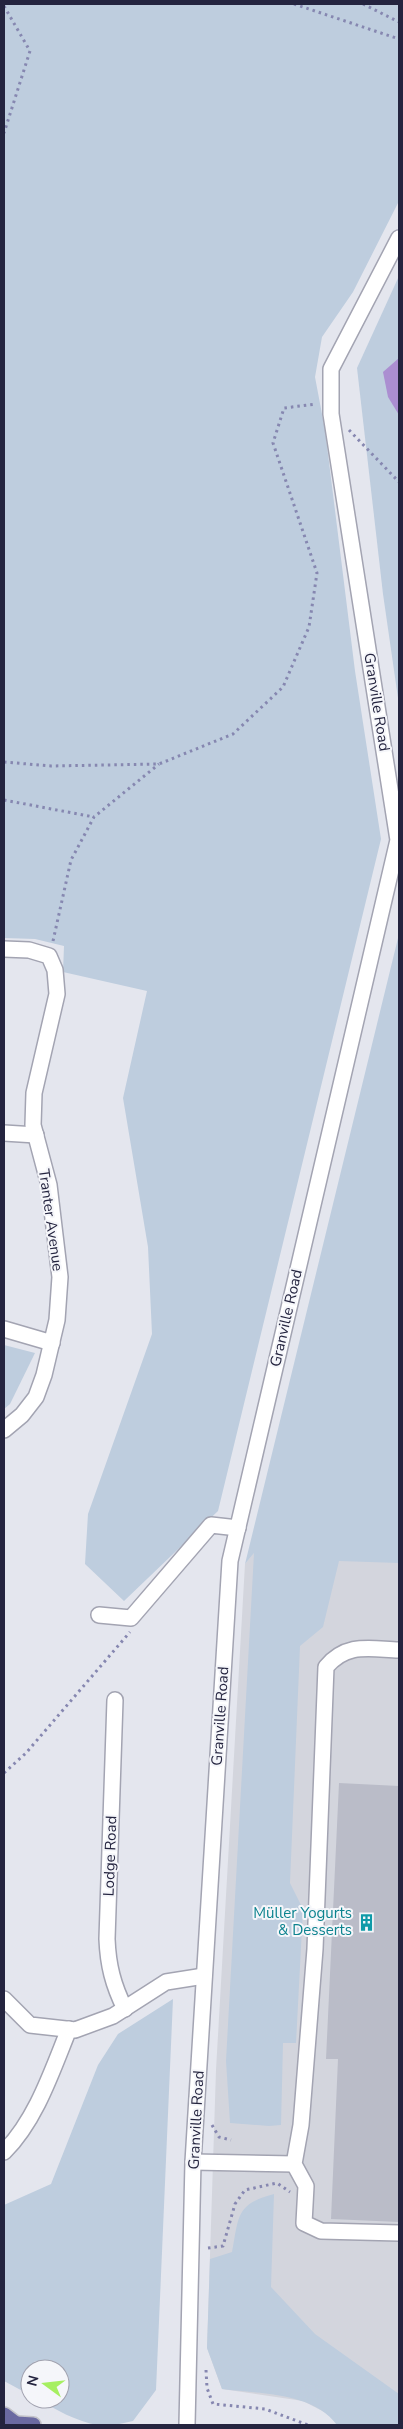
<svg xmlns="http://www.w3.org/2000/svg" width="403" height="2429" font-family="'Nunito Sans',sans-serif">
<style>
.built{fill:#d3d5dd}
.green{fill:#becdde}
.water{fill:#ab8ed1}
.building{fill:#babcc8}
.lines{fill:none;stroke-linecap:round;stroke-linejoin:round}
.minor-casing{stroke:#a3a4b2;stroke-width:18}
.major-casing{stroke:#c2c2c9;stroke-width:18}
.path{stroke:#8687b0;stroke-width:3;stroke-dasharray:2.5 4;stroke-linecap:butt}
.minor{stroke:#fff;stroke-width:15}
.major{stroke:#6b6aa2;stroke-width:15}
.labels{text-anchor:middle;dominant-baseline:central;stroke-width:4;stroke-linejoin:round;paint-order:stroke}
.street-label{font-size:15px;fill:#24243f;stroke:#f5f6fa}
.culture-label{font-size:15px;fill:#0d838f;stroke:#f5f6fa;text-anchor:end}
</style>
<rect width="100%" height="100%" fill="#e4e6ee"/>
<path class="built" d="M399 1367V2425H337L330 2415 303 2401 222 2389 207 2348 216 2070 245 1564Z"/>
<g class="green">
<path d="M4 4H399V201L353 292 322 337 315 377 325 430 355 671 381 839 218 1511 124 1601 85 1564 88 1514 152 1334 148 1247 123 1098 147 991 63 972 64 946 35 939 4 938Z"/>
<path d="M399 276V705L383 594 357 368Z"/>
<path d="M399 934V1563L339 1561 323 1627 300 1646 290 1883 303 1909 296 2043H283L281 2125 269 2126 230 2123 226 2061 254 1553 245 1564Z"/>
<path d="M4 1345 35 1353 10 1404 4 1409Z"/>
<path d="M173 1999 156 2390 133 2421C122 2423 110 2427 98 2425 77 2422 55 2409 37 2399H60V2369H30V2395L4 2381V2205L51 2184 98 2065 118 2034Z"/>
<path d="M274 2194 271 2287 315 2334 399 2394V2425H337C313 2392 259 2394 222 2389L207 2348 210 2259 232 2252C239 2217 235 2204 274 2194Z"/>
</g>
<path class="water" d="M399 358V415L388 397 383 372Z"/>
<path class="building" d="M339 1783 399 1786V2222L331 2219 338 2059H326Z"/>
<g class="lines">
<defs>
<g id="minor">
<path d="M4 949 29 950 49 956 55 970 57 994 34 1093 33 1125 49 1185 60 1277 57 1320 44 1375 36 1397 22 1415 4 1430"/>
<path d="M4 1133 36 1135"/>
<path d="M4 1329 52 1343"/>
<path d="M99 1615 131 1618 211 1525 238 1528"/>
<path d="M399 1650C370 1649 347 1642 326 1667L315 1949 301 2125 294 2164 306 2186 304 2223 321 2231 399 2233"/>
<path d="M115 1700 107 1939C108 1965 113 1985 125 2009"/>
<path d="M4 1999 30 2025 75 2030 113 2016 166 1982 204 1976"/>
<path d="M4 2152C36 2120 52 2071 69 2029"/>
<path d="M193 2162 294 2164"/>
<path d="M187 2425 193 2162 230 1561 398 840 331 414V369L399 238"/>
</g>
<g id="major">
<path d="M4 2415 17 2425"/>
<path d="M16 2424 33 2425"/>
</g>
</defs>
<use href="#minor" class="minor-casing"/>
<use href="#major" class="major-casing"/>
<g class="path">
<path d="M294 4 399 39"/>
<path d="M363 4 399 22"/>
<path d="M4 6 30 51 4 133"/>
<path d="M349 430 399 482"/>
<path d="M4 762 51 766 159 764 233 734 283 687 309 627 317 573 273 443 284 408 316 404"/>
<path d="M4 800 94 817"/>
<path d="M53 941 71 860 94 817 159 764"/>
<path d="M4 1773 26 1753 130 1632"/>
<path d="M212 2125 219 2137 231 2140"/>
<path d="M208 2248 223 2246 235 2204 245 2190 277 2183 290 2192"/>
<path d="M206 2370 207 2388 213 2404 265 2409 308 2425"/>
</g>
<use href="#minor" class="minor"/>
<use href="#major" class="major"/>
</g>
<defs>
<symbol id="building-bare" viewBox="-9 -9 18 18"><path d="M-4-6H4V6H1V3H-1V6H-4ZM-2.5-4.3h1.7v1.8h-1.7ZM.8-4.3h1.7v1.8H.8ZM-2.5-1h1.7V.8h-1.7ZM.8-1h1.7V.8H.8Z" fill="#0f9aa8" stroke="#f5f6fa" stroke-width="2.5" paint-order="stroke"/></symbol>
</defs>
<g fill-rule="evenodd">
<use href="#building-bare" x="354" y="1910" width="25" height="25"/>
</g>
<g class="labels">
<g class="street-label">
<text transform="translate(377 702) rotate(81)">Granville Road</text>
<text transform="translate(51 1220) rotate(82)">Tranter Avenue</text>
<text transform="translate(286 1318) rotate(-77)">Granville Road</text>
<text transform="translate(220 1716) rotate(-86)">Granville Road</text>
<text transform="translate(110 1856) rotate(-88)">Lodge Road</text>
<text transform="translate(196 2120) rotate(-87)">Granville Road</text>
</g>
<g class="culture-label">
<text x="352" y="1913">Müller Yogurts<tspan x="352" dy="17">&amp; Desserts</tspan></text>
</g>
</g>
<rect width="403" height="2429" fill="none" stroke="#24243f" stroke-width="10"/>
<g transform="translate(45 2384) rotate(285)"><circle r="24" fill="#f5f6fa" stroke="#a1a2af"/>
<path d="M0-4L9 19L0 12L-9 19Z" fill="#a6ef61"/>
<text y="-8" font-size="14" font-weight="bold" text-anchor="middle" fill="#24243f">N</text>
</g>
</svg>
